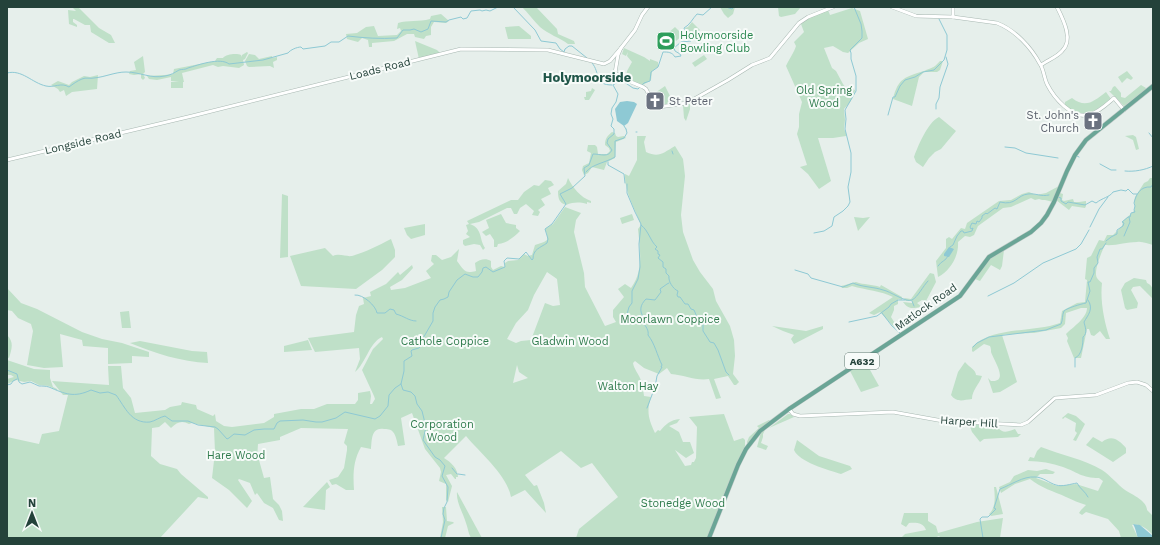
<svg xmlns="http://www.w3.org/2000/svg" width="1160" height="545" font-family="'Work Sans',sans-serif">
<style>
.green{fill:#bfe0c8;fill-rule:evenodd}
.water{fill:#8ec9d4}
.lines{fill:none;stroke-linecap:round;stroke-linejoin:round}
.stream{stroke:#8ec9d4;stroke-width:1}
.tertiary-casing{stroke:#a8b8b2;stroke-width:4}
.primary-casing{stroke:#c2cac8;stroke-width:5}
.tertiary{stroke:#fff;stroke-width:3}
.primary{stroke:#6aa596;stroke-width:4}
.labels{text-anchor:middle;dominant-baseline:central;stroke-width:4;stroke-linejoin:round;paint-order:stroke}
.shield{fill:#f7fbf9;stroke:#637a73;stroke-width:1}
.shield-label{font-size:10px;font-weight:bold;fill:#24423a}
.leisure-label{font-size:11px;fill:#27864d;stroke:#f7fbf9;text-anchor:start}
.street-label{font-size:11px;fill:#24423a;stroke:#f7fbf9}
.park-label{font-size:11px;fill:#2d7a4b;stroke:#f7fbf9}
.worship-label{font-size:11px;fill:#5b616d;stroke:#f7fbf9;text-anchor:start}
.quarter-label{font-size:13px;font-weight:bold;fill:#1f5548;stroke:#f7fbf9}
</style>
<rect width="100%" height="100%" fill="#e6efeb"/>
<g class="green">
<path d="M72 7H78L99 28 111 35 115 43H109L91 32 90 25H85L74 19H73V22L77 25V27L69 24 68 10 76 11Z"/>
<path d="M522 7H536L557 29 558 34 574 41 575 44H568C560 38 548 34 540 27 534 21 528 13 522 7Z"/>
<path d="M720 7H735L733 14 728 18 724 14Z"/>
<path d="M778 7H801L795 14 781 17 779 16Z"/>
<path d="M852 8 860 11 868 39 859 43 848 53 843 52 833 46 824 48 832 68 836 71 843 84 845 87 855 90C854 98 849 104 844 109L845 120 844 129 846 133V136L833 138H818L831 181 819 189 808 174 800 167 807 165 797 134 799 127V114L802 102 786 66C789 59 794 53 796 46L794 42 804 32 801 24 808 18 828 10 830 15Z"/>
<path d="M441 14 449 21 446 23 434 22 431 27V35L426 36 424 39 415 37 414 34H407L394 41 372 43V47H369L368 40 362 38 358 42 347 39 346 34 357 33 366 27 374 26 378 36 397 35 401 31 400 28 397 29 398 23C408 20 419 22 430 19L431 16Z"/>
<path d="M692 22 700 30 695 34 694 37 688 36 685 28 688 27Z"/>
<path d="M519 26 531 36V39H508L505 27Z"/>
<path d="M675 27 683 35 676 41 668 33Z"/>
<path d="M666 36 671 41 666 47 660 41Z"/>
<path d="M415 41 437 50 440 53 419 59Z"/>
<path d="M624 48 644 57 650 61V59L658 62V67L652 71 651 80 643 85 632 82 626 77 627 71 632 62 627 56 628 52 626 56 622 54Z"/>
<path d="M247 52 248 53 245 59 243 60 244 65 239 68 223 66 218 67 213 65 182 73 184 82H183V88H171V82H179L171 81V77L157 80 149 79 147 76 165 75 173 74 174 69 215 61 217 58H223C226 54 237 53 241 55L242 57V55Z"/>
<path d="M249 54 255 55 259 59 272 56V58L277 57V60L273 62 274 68 270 66 249 67 247 66 245 61Z"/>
<path d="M704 55 707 59 695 67 692 63Z"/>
<path d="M143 56 145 72 143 74 145 78 143 80 141 78V74L134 75 129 74 130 71 136 70 134 62Z"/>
<path d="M940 61H943L940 70 937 72H924L919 77 912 106 893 99C898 78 905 77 924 71 932 67 933 69 940 61Z"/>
<path d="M1127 71 1133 78 1131 80 1127 78 1122 83 1118 77Z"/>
<path d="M98 75 97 89 72 92 66 96 64 90 60 92 58 89 51 85 58 81 69 85 72 82 84 76 90 77Z"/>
<path d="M1141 85 1146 88 1145 90 1124 106 1109 91H1111L1113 87 1115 86 1121 93V97L1125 98Z"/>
<path d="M665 86 674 104H668L660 106 655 104 659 100 655 93Z"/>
<path d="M592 88 595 90 589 100H585L584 97H586V92L591 91Z"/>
<path d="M1106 92 1111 99C1095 112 1083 120 1065 105V102L1072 98C1086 109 1094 101 1106 92Z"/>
<path d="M690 104V109L686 121 684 118 683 105Z"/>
<path d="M939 117 956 131 941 149 935 152 929 158 923 167 916 162 914 157C918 146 928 122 939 117Z"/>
<path d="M612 132 615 133 616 136 618 137 624 136 626 138 616 142 615 158 607 162 604 170 592 167 588 173 584 175 582 170 583 166 589 163 591 153 587 151 588 145H595L597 147 598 154H607L610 151 609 148 605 145C605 139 607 136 612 132Z"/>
<path d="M1133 135 1136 137 1139 149 1136 150 1133 140 1125 136Z"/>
<path d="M637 136H646L644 142 646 152C659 158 663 153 675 146L683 159 684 167 685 176 681 215 683 232 693 260 700 272 713 289 716 301 730 326 734 340 735 356 733 374 739 382 736 385H734L728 376 714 379 721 398 716 399 709 379C696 381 684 375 671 374L667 368 659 374 644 368 635 361 633 363C634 369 638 373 640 378 643 384 643 390 644 396L651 397C646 412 649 420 655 433L658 430 660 431C666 424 670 420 680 419L677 423 669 426 679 432 683 442H690L694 453 686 458 675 450 685 466 691 465 692 462H694L696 458 697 427 689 417 724 414 734 441 743 438 745 440V446L727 487 707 538H576L579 529 618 497 592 463 581 468 561 451 525 475 534 486 537 485 544 503 546 513 525 490 511 497C507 475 481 454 466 436L444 458C451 462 458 469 458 477H456V479H455L451 474 446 475 452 486 448 502 446 500V484L439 481 441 472 440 468 425 449 412 413 401 418 405 445 398 446C397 442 396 435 393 432 391 429 387 429 384 429 371 427 372 440 371 449L361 447C353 461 353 475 354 490H346L336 484 332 485 329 480 338 477 344 468 347 450V446L344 443 348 429 301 428 280 437V440L258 444 257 459 259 460 264 478 270 477 273 499 279 505 282 511 283 521 279 520 273 508 264 503 257 493 255 495 250 483 239 479 238 480 252 501 247 508 229 490 212 478 215 452 214 428 192 423 189 424C182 420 177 422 171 428L165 422 159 427 152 428 151 456 160 464 177 469 181 474 208 497V499L198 497 160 538H7V437L39 444 42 434 59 431 68 395H63L52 381 109 385 108 366H121L123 388 131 398 135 413 165 410 170 407 181 405 182 402 196 405 197 409 213 416 215 414 216 421 224 426 232 427 264 423 274 417V414L301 409H314L327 404H355L358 400V393L370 391 371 396 370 404H372L375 399 374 396 362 370 373 349 383 339 382 337C369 343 366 363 355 372L360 359 359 348 315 352 308 338 354 332 356 315 359 306 364 304 363 298 371 296 370 292 386 284 398 272 400 275 412 265 413 268 402 280 390 287 391 290 405 288 431 278 426 271 434 264 431 261 432 255H436L442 260 451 257 459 249 457 261C464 270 464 274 476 271L475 263C480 259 486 258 491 261V267L493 270 501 266 505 267V263L508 261 518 260 524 254 528 256 532 255 535 245 544 242 547 240V234L545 230 546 228 553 224 565 207 581 213 576 220 574 232 584 273 585 287 605 326 616 322 613 317V310L624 297 618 289 625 284 631 288C644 271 640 249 638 229L641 225C635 209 624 191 625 174L629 176 637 160ZM547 272 557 279 560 305 553 306 545 303 531 340 521 341 516 343 507 339 516 323 528 310 534 295ZM517 365 519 372 528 378 513 383Z"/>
<path d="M568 178C573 188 580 197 591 201V203L587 202V204C579 202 574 202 566 205 559 203 558 198 558 191L566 184Z"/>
<path d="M1150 178H1153V245C1148 244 1142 241 1137 242 1126 242 1116 246 1105 245 1102 251 1093 272 1097 278 1098 280 1100 281 1102 283 1100 301 1104 321 1110 339H1106L1100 331 1094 336 1091 335 1089 329H1087L1081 358H1074L1067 341 1068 338 1066 334C1073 327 1087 318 1087 308H1081L1066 313 1065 324 1061 328 1034 333C1032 333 1005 334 1002 335L1017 382 1000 392 993 393 988 378 991 381C1010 383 993 359 991 352 991 350 991 348 990 346L984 344 973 352 972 351V347C993 326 1033 333 1060 323L1062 311 1077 303 1085 302 1087 280 1085 279 1087 258 1091 256 1099 240 1104 241 1107 235H1113L1122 226 1123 221 1134 211 1135 205 1134 202 1135 197 1144 183 1148 181Z"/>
<path d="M545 180 551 181 554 185 548 188 551 194 541 199 545 205 538 210 540 212 538 216 532 215 534 211 526 204 520 208 517 214H514L511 208H507L479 222 470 224C483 229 479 239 485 248L483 250 480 245 474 244 465 246 463 244V240L470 237 466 234 468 231 466 225 469 224 467 221 511 200H518L524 192 534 185 539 186Z"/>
<path d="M1059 186 1053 202 1045 200H1042L1039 199 1035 200 1031 198 1011 207 1003 208 978 226 974 235 970 237 965 236 958 242C959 256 950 271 938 277L936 261 946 248V239L949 237 952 239 961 228 965 229 967 223 999 201 1011 200 1022 194 1029 192 1036 195 1046 193Z"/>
<path d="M1060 193 1063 194 1062 200 1064 201 1073 199 1074 202H1079L1086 201V206L1085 208 1072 206 1069 210 1056 200Z"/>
<path d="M282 194 288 196V257L280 258Z"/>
<path d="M501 214 506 223 516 225V228L520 231C514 237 507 243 498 244L497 247H494V240L490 234 486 236 482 232 489 228 486 220Z"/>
<path d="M632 214 634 220 622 224 620 218Z"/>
<path d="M854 217 863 218 870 217 858 231Z"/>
<path d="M425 224V235L411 239 407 235 404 228Z"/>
<path d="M391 239 395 250V257L382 270 356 289 301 286 290 256 325 248 333 256C340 253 346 257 352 256 366 252 379 245 391 239Z"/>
<path d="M1004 250 1002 266 1000 270 991 265 980 281 975 279 990 258Z"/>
<path d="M930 273 934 274 936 282 926 301 922 300 917 303 922 307C912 308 909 310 903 302L912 303V301H906L904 298 911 299Z"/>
<path d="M1134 278 1146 280 1147 283C1154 286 1153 292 1153 299L1140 286 1133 287 1131 290 1138 303 1137 308 1127 310 1125 308 1121 290 1125 283Z"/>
<path d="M856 282C864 285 872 284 880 287L881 285 902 297V300L898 299V304L894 306V310L891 317 896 325 895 328 880 312 874 315 869 313 893 297C881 291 866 290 852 286L847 288H842L841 286C847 285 850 283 856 282Z"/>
<path d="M7 288 21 303 37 309 82 332 102 339 122 343 149 352V357L132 356V363L108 364V348L83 346 82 340 60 334 63 367 44 368 27 365 33 331 31 324 18 318 12 311 7 310Z"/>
<path d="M129 311 131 328H122L120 312Z"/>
<path d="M772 326 806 331 823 326V329L794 344 791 339 794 335 783 331Z"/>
<path d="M7 335C14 342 12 348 9 358L7 357Z"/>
<path d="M308 340 312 350 284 352V346Z"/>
<path d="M140 341 192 351 207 352 208 363C181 362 155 353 130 343Z"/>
<path d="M7 360 34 369 50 370V378L53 387 57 389 58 391 49 386 39 385 31 381 24 382 16 380 7 384V379L14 377 11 375H7Z"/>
<path d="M865 361 879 386 861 392 850 371Z"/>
<path d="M965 362C969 367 976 370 976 375L982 376C979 385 972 390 972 399 963 400 957 403 951 395L958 372Z"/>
<path d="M1068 413 1076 416 1085 424 1076 441 1073 440 1077 433 1075 431 1076 423 1065 417 1063 419 1062 418Z"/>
<path d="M788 414H790L794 417 769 428Z"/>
<path d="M769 420H770L747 444V442L749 437 759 428 757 426Z"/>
<path d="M969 424C976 425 984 424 991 426 1003 427 998 436 1015 429L1018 434H1021L1018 437 984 439 980 442 972 432Z"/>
<path d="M765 430 763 434V437L761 443 768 446 766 450 757 447 761 432Z"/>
<path d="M1093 437 1102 442C1112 434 1119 440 1126 448V453L1113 462 1086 445Z"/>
<path d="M797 440 819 456 850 466 852 469 841 474C828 470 799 462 794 450Z"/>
<path d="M1041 447C1061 455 1084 459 1102 470 1111 476 1117 484 1125 490 1133 495 1147 501 1147 510L1153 516V535C1147 529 1140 523 1132 525L1138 538H1121L1119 531 1108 519 1086 512 1082 515 1079 513 1081 510 1086 505C1079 503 1073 500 1066 497 1053 491 1041 488 1030 479L1015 484 1001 493 999 487 1010 482 1014 476 1028 470 1037 471 1046 469 1055 472 1053 474H1040L1036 478 1057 486 1076 484 1098 491 1103 481 1099 478C1082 478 1077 472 1063 467 1052 463 1040 461 1028 461L1030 457 1034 458 1037 451Z"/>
<path d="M327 482 330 487 326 490 325 510 303 507Z"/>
<path d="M994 487H996L1003 514 991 516 989 514C996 508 995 496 994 487Z"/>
<path d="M457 492 482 538H471C468 533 468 528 466 523 463 513 456 502 457 492Z"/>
<path d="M442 507H446L447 521 453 522 454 523 448 526 445 538H440L443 522Z"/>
<path d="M904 513H928V521L936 526 938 533 977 522 1003 518 1000 538H941L939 536 934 538H901L905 534 926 530C924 523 916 522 909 523L906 527 901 524Z"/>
</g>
<g class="water">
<path d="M627 101 634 102 637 104 628 123 624 126 617 121 615 109 620 102Z"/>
<path d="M949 247 954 249 949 257 944 256V254Z"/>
<path d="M1133 524 1140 525 1153 536V538H1138C1136 533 1136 529 1133 524Z"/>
</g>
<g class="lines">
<g class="stream">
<path d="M513 7 535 30 541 41 556 43 560 49 564 52 565 49 569 46H572L587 58"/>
<path d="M726 7 732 9 734 7"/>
<path d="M592 63C601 73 593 85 612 85"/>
<path d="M7 73C22 69 32 83 46 86 54 88 61 82 69 87 73 84 77 81 82 79 86 77 90 79 94 78 105 77 115 72 126 72 140 72 151 79 165 76 171 75 174 73 179 70 182 69 185 70 188 68 198 65 220 57 229 64L263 60 288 53C290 50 297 47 301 47L303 49 325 46 331 42H339L348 36C364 38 380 39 397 38L403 30H410L414 29 421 32 428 29 431 21 446 22 449 20 461 17 463 19 467 18 471 11 480 10 482 11 486 10 490 11 498 7"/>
<path d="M936 109V104L939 98 940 87 948 64 946 57"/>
<path d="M888 115 893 97H895L900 86 905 80 915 77 923 72 934 70 944 60 947 50V35L939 19"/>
<path d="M624 126 626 129"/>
<path d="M636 132H637"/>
<path d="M1149 133 1153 138"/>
<path d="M1005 147 1015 148 1026 153 1058 158"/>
<path d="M672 151 673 154"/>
<path d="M1077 156 1079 157"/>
<path d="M608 162V165L624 174 625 183"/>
<path d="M1100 164 1111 170H1116"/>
<path d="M1125 171C1134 172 1145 170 1153 166"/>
<path d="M586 172C592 164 605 163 615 157V141L624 138 627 133 626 129"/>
<path d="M627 184V193L635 212 641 224 639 244 640 267 638 279 632 291V303L629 307 627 314"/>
<path d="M1058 197 1061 198V201L1066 204 1068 202 1085 205 1092 201 1096 203C1102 198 1110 197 1113 192L1121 190 1126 191 1128 189 1133 194H1137"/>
<path d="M641 225C649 231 650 241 657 247L655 249 658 251V254L660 255 658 258 663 262V267L666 269V273L669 276C668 281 673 289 678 291L677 295 678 297H680L685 304H688L691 309 694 310 697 317 700 318 703 324V331L710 342 714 343 718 350 726 372 729 375"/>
<path d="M1090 227 1099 209 1108 197"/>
<path d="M814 233 824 231 832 226 834 217 843 211 848 206 850 202 848 187 851 172V153L845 129 846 119 845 110 856 91V76L851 59V53L850 50 862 38V31L861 24 854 7"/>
<path d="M1124 236 1130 222 1129 217"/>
<path d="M1106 241 1111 237 1117 234V230L1123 226 1124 223 1122 222 1128 217H1130L1131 213 1135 212 1134 210 1135 206 1134 203C1136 195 1140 186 1151 187L1153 184"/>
<path d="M950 247 953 245 957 236 961 231H963L964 233 972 231 973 228 971 229 970 227 972 223 976 224 977 221 979 222 982 218V216L986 213 987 214 995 208 997 209 1000 202C1016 206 1017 195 1028 194 1036 193 1041 197 1049 195"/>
<path d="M938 266C941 261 946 261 948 256"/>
<path d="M795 270 808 274 811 278 843 287 853 283C861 287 875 287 883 290 890 291 906 303 912 300 918 297 923 286 928 281"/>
<path d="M355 295C363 294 376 306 377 313H385L390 309 394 310 396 314C404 316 409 321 416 321"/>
<path d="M988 296 1014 283 1043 263 1076 249 1081 244 1089 230"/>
<path d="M912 301 914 306"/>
<path d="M882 313 892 326 900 333"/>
<path d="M849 322 877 316 889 307 891 304 898 300H905"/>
<path d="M973 347 977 343 989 337 1046 330 1061 324C1063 320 1062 315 1064 311 1067 308 1081 304 1086 303L1090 291 1088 282H1090L1094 273V268L1098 263 1097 257 1100 249H1102L1106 243"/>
<path d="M1075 367V358C1082 355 1083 344 1083 337 1088 333 1085 327 1084 322 1088 315 1094 309 1088 300"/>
<path d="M7 370 17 374 19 382 22 384 30 382C33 383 36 385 39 386 42 386 46 386 49 387 65 394 74 398 91 390L100 393 108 392 116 395C125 407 131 424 150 422 155 421 160 417 165 416L172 421H188L198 425 215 427 218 429 227 439 229 438 234 434 245 435 254 430 264 429H274L277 423 280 421 303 420 316 422H322L336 418 345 412 375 419 380 416 388 406 389 395 395 388 401 384 404 371V361L412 356 411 351 412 350 419 348 421 346 422 340 433 321V313L435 307 440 300 444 299 448 297 449 292 457 280 465 274 473 277H478L482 272 483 268 486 267 493 272 505 267 504 261 507 258 519 259 526 252 532 260 533 259C533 249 540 248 547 243L548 239 545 229 552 224 566 204 560 194 572 188 585 176 584 168 589 165 593 154C601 154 608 158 612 150L607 143 608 139 614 134V129L611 126 613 119 611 114 612 108 616 102 618 94 613 85 621 80 633 88 638 89 644 83 650 81 651 72 658 67 663 52C668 52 672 52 675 57L681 56 680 54 675 51 674 48 681 42 691 41 693 38 687 37 684 28C690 25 693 18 697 14L703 15 712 7"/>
<path d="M401 384 403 390 411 392 415 396 417 404 422 411 426 427 423 440 435 457 440 460 445 466 442 476 448 487 447 502 444 508 443 514 445 520 441 538"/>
<path d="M7 385 11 384 13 381 17 379"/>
<path d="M647 408 655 387 657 376 662 367H661L662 365C657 355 655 344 648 335 649 331 646 326 643 323L644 318C639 311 640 305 646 299L655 300 661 292 660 289 667 284 669 283"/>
<path d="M452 468 457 474"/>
<path d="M458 474 465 475"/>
<path d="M983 538 980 519 982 517H988L996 509 994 508 1000 489C1011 485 1023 476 1035 477 1043 477 1049 483 1056 485 1062 487 1071 484 1077 483 1080 489 1085 491 1088 497"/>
</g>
<defs>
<g id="tertiary">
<path d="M648 7 642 15 635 30 621 48 618 55 615 73 631 82 643 87 646 89 654 104 659 107 687 103 728 80 752 65 770 58 799 23 808 17 833 7"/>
<path d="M892 7 916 16 953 17 997 23C1015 30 1031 47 1040 64 1044 70 1044 78 1047 84 1054 98 1072 119 1089 115 1099 112 1107 104 1114 98L1124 110"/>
<path d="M953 17V7"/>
<path d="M1041 65C1048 60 1057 57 1062 51 1074 40 1063 19 1057 7"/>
<path d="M7 160 192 116 461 49 548 50 604 64 610 61 621 48"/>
<path d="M789 409 793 414 800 416 893 412 943 421 1021 425 1028 422 1055 398 1096 395 1128 383 1137 382 1146 385 1153 391"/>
</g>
<path id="primary" d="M709 538 738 465 746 449 760 431 789 409 960 296 989 257 1031 232 1041 223 1047 215 1054 202 1067 171 1075 155 1086 140 1153 86"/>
</defs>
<use href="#tertiary" class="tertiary-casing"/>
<use href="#primary" class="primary-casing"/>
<use href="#tertiary" class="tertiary"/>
<use href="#primary" class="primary"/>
</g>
<defs>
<symbol id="stadium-square" viewBox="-11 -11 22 22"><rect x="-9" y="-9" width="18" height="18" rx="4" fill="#2e9e5b" stroke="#f7fbf9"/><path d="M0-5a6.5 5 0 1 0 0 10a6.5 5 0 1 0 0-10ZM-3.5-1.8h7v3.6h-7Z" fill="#fff"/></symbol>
<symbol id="church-square" viewBox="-11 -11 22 22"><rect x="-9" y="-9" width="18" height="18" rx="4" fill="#6b7280" stroke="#f7fbf9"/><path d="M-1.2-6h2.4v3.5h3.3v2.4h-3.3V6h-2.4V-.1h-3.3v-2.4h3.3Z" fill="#fff"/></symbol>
</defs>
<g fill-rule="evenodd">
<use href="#stadium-square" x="655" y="30" width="22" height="22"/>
<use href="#church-square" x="644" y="90" width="22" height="22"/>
<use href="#church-square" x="1082" y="110" width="22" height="22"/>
</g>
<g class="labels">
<rect class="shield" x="845" y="353" width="34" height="16" rx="3"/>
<g class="shield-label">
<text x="862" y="361">A632</text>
</g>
<g class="leisure-label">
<text x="680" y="35">Holymoorside<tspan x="680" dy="13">Bowling Club</tspan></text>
</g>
<g class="street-label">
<text transform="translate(380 69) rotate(-14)">Loads Road</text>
<text transform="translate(83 142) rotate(-13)">Longside Road</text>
<text transform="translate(926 307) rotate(-35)">Matlock Road</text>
<text transform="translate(969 422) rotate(4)">Harper Hill</text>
</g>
<g class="park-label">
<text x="824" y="90">Old Spring<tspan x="824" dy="13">Wood</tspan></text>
<text x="670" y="319">Moorlawn Coppice</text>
<text x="445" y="341">Cathole Coppice</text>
<text x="570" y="341">Gladwin Wood</text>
<text x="628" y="386">Walton Hay</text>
<text x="442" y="424">Corporation<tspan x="442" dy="13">Wood</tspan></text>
<text x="236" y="455">Hare Wood</text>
<text x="683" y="503">Stonedge Wood</text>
</g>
<g class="worship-label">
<text x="669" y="101">St Peter</text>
<text x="1079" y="115" text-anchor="end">St. John's<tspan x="1079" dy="13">Church</tspan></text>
</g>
<g class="quarter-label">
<text x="587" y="77">Holymoorside</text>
</g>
</g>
<rect width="1160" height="545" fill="none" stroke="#24423a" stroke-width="16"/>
<g transform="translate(32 513)" stroke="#f7fbf9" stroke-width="3" paint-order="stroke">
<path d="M0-3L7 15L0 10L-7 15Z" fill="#24423a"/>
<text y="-6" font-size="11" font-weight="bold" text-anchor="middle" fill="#24423a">N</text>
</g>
</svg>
